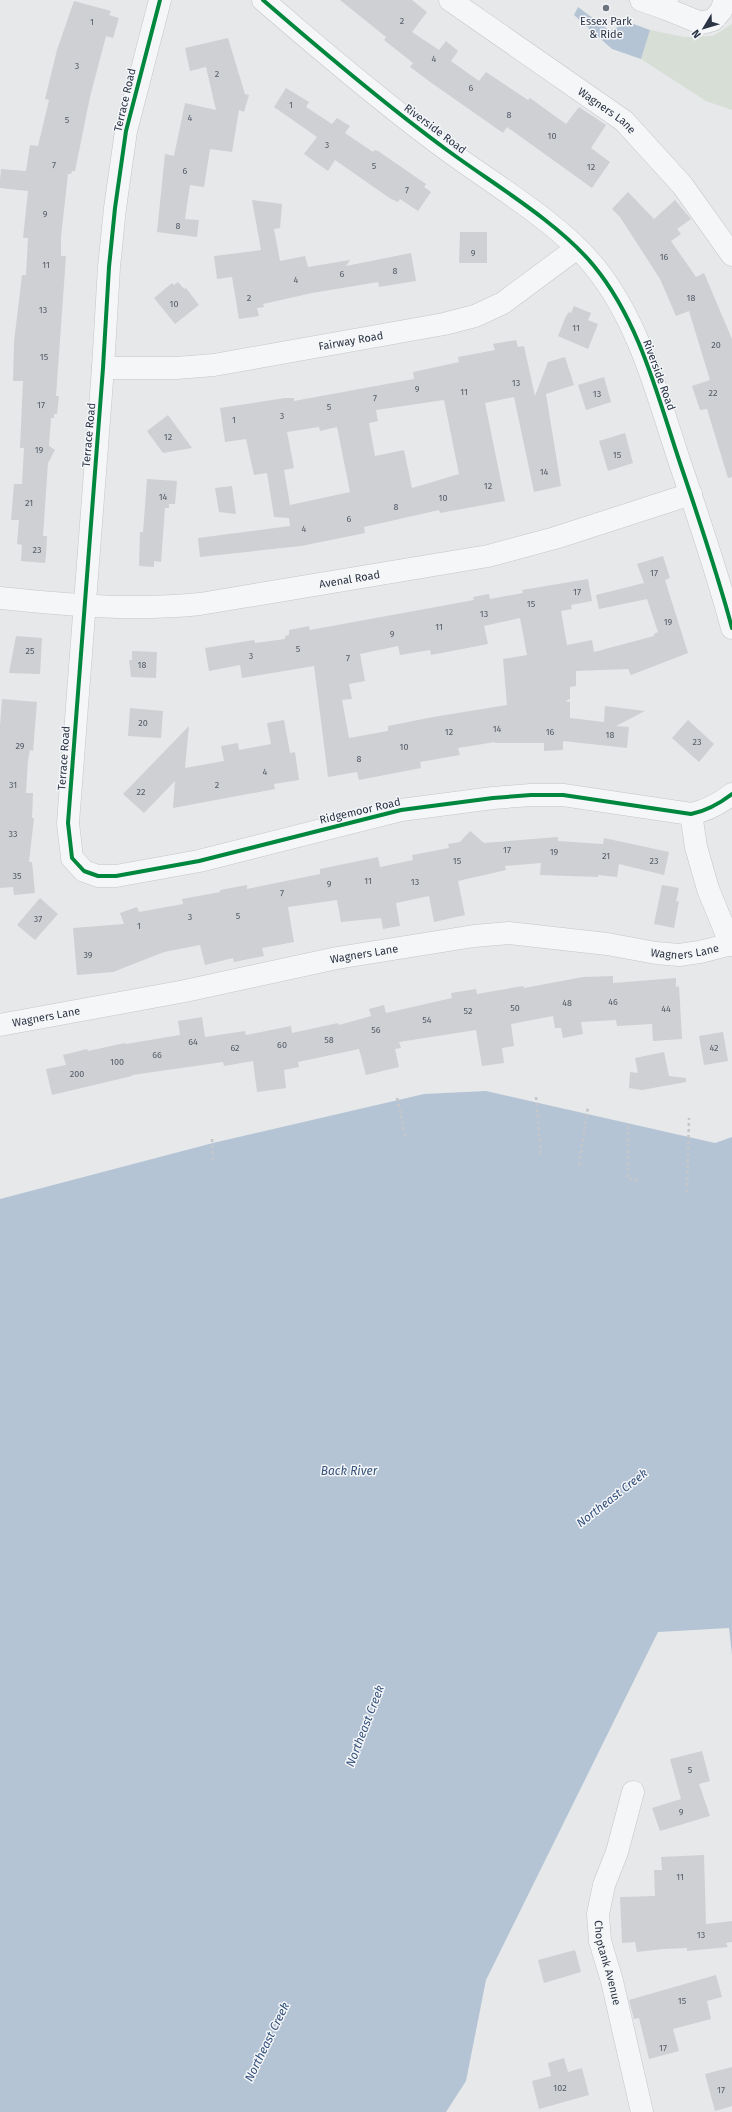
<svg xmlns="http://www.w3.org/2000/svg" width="732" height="2112" font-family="'Fira Sans',sans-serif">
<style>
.green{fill:#d6ded6}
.water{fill:#b4c4d5}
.building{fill:#ced0d3;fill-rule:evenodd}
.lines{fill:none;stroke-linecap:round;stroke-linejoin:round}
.minor-casing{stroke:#c4c6c8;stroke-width:23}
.path{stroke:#c5c6ca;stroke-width:2.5;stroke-dasharray:3 3;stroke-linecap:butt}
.minor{stroke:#f5f6f7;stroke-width:22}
.cycleway-casing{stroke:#f4f6f9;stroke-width:6}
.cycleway{stroke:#00873e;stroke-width:4}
.poi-dot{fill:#6c737f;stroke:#f4f6f9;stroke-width:1.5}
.labels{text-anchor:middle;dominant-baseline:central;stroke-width:3;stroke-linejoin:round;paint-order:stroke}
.number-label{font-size:9px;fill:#545c69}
.poi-label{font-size:11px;fill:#2b3445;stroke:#f4f6f9}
.street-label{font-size:11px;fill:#2b3445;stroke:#f4f6f9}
.water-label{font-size:12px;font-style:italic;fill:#34527a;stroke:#f4f6f9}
</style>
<rect width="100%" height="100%" fill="#e6e8ea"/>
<path class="green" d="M732 24V110L706 101 641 59 650 30 684 37 713 36Z"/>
<g class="water">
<path d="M578 7 610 31 628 22 650 30 641 59 612 49 574 15Z"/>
<path d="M486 1091 715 1143 732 1137V1655L729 1628 658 1632 486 1980 466 2081 446 2112H0V1199L213 1143 424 1094Z"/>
</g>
<g class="building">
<path d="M340 0H412L427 12 412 32 439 50 446 41 458 51 451 61 479 81 486 72 528 100 530 98 566 124 579 107 606 125 591 148 610 162 592 188 507 127 503 133 433 84 410 67 413 63 384 40 386 37Z"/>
<path d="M74 1 111 11 109 15 119 18 113 38 106 36 90 97 75 171H72L71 174H68L61 237V256H66L56 396H59L57 414H54V418H51L49 446 55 450 48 463 43 536H47L46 555 45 563 21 561 22 545 17 544 19 520H11L14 484H22L24 448H20L23 381H13L14 342 22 275H26L28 238H23L28 191 0 188V180L1 169 26 171 30 145 38 146 49 100 45 99 57 50Z"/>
<path d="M228 38 245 94 249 95 244 112 239 110 232 152 210 149 204 187 190 185 185 219 199 220 197 237 157 232 165 154 174 156 185 103 216 110 206 67 190 71 185 48Z"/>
<path d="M286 88 309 102 306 107 332 124 337 118 350 126 345 133 373 152 374 150 378 151 426 184 424 187 431 192 418 211 400 199 398 202 391 199 335 160 328 171 304 154 317 137 274 107Z"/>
<path d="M628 192 654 219 675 200 691 219 677 229 681 234 671 241 696 277 704 273 732 339V477L728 478 707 409 700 410 692 386 710 380 689 311 676 316 660 279 620 217 612 209Z"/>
<path d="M252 200 282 204 280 228 274 229 280 261 305 256 308 267 350 260 346 266 411 253 416 281 379 287 378 282 312 293 263 304 264 307 257 308 259 316 239 319 232 277 217 279 214 256 261 250Z"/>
<path d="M460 232H487V263H459Z"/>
<path d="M178 282 184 289 186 288 199 305 175 324 154 298 172 283 174 285Z"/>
<path d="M574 306 591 313 588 320 598 324 588 349 558 336 566 316 569 312 571 313Z"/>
<path d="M516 340 518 347 524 346 535 396 548 362 565 357 574 385 546 394 561 486 534 492 514 397 485 403 505 501 440 513 439 510 364 527 365 533 301 546 200 557 198 538 290 526 289 518 274 517 267 473 254 475 246 439 225 442 220 408 285 398H294V401L414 379 413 372 459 362 458 357 495 350 493 344ZM444 400 459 474 412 488 404 450 375 456 369 423 378 421 376 410ZM319 427 320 431 337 427 350 492 290 505 284 470 294 468 287 432Z"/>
<path d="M604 377 611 402 586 410 578 385Z"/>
<path d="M168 415 192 448 163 453 147 431Z"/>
<path d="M625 433 633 463 608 471 599 441Z"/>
<path d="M147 479 177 481 175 504H169V508H165L161 562 154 561V567L139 566 140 532H143Z"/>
<path d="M232 486 236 514 219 512 215 488Z"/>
<path d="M663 556 670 578 665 580 688 653 631 675 628 669 576 671V686L570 687V699L565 701 570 702V718L604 722 605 706 645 711 616 726 629 727 627 748 563 741V750L544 751V743H495V742L458 748 460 755 420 762 421 768 359 780 357 772 328 777 314 666 242 678 240 665 209 671 205 648 254 640 255 643 285 639V636L289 635V630L309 626 310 630 474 600 473 597 489 594 490 599 523 593 522 590 588 579 592 601 571 605 572 609 561 611 567 645 592 640 594 652 654 636V634L658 632 647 599 599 609 596 595 644 583 637 564ZM520 618 527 655 503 659 507 705 433 717 388 726V731L349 738 342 700 352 699 349 684 365 681 360 654 398 646 400 655 430 650 431 655 488 644 484 626Z"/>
<path d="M16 636 42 638 40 674 9 673Z"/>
<path d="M132 651 157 652 156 678 131 677 129 660H132Z"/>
<path d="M2 699 37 702 33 751 30 750 28 760 26 793H33L32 818H34L29 862H32L35 893 14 895 13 887 0 888V726Z"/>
<path d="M130 708 163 711 161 738 128 736Z"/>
<path d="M284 720 290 753 295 752 299 780 274 784 275 789 173 808 175 781 144 813 123 794 189 726 185 768 224 761 221 746 238 743 239 750 271 744 267 723Z"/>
<path d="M688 720 714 744 699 762 672 738Z"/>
<path d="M470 831 484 843 558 837V841L603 844 604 838 669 852 664 875 619 864 617 877 598 875V877L540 875 541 863 505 866 506 870 458 881 465 915 434 922 429 896 396 903 400 926 383 929 381 918 341 922 337 900 288 907 294 942 262 948 264 956 234 962 233 958 205 965 200 945 164 952 113 972 77 975 73 928 124 924 120 913 137 907 139 912 183 904 182 899 220 892V890L247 885V889L320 874V869L378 857 380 867 413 860 412 855 449 848 448 844 460 842Z"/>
<path d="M662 885 679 888 676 902 679 901 674 928 654 924Z"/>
<path d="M40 898 58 914 35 940 17 925Z"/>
<path d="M613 976V983L676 978V987L679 986 682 1039 653 1041 652 1024 617 1026 616 1020 581 1022 583 1034 563 1038 561 1028H555L553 1016 511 1024 514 1046 502 1048 504 1063 482 1066 476 1030 399 1042 401 1048 395 1049 399 1067 366 1075 359 1049 298 1062 299 1067 284 1070 286 1088 257 1092 253 1061 224 1066 223 1062 132 1075V1076L52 1095 46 1069 66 1065 63 1055 87 1049 88 1051 125 1043 126 1044 180 1035 178 1021 202 1017 205 1037 245 1031 246 1035 291 1026 292 1033 338 1023 339 1025 371 1016 369 1009 384 1005 386 1013 452 998 451 993 476 989 477 994 523 986 524 988 583 977Z"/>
<path d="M723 1032 728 1061 704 1065 699 1036Z"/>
<path d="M664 1052 669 1076 686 1078V1082L642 1090 629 1088 630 1072 638 1073 635 1058Z"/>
<path d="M702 1751 710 1781 699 1784 710 1816 660 1831 652 1808 681 1799 670 1759Z"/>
<path d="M704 1855 706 1924 732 1921V1942L726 1943 728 1947 687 1951V1948L663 1949 637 1952 635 1942 622 1943 620 1897 655 1896 654 1870H662L661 1857Z"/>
<path d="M575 1950 581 1972 544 1983 538 1960Z"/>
<path d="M716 1975 722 1997 707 2001 711 2019 673 2029 679 2051 649 2059 639 2018 634 2019 629 2000Z"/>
<path d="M564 2058 568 2072 582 2068 589 2095 539 2109 532 2081 551 2076 548 2063Z"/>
<path d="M732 2067V2106L715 2111 705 2074Z"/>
</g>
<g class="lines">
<defs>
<g id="minor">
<path d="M160 0 126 131 115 208 109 267 103 368 68 823 72 858 84 871 98 876H116L199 861 401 810 493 798 531 795H563L691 814C706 811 719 804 732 794"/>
<path d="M263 0C323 52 383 103 447 150 493 184 558 222 594 266 639 321 657 394 679 460 698 516 717 572 732 628"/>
<path id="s1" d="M450 0 624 121 683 186 732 255"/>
<path d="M641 0 664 8"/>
<path d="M667 0 664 8 701 23 713 20 721 11 725 0"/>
<path id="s2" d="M103 368H176L214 365 444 324 475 316 503 303 577 248"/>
<path id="s3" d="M0 598C67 605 133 611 200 604L488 556 555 538 691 494"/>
<path d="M691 814 696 847 708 889 731 945"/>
<path id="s4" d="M0 1025 185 991 337 958 474 936 509 933 607 944 656 953 679 955 700 952 732 944"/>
<path id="s5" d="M633 1792 617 1852 604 1885 598 1914 600 1941 612 1981 642 2112"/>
</g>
</defs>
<use href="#minor" class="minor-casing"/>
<g class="path">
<path d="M536 1097 541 1155"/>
<path d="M397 1098 406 1139"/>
<path d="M628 1126V1179L639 1180"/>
<path d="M212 1139 213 1164"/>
<path d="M579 1165 588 1107"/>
<path d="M687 1192 689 1118"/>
</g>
<use href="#minor" class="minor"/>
<defs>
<g id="cycleway">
<path d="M160 0 126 131 115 208 109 267 103 368 68 823 72 858 84 871 98 876H116L199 861 401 810 493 798 531 795H563L691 814C706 811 719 804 732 794"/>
<path d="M263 0C323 52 383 103 447 150 493 184 558 222 594 266 639 321 657 394 679 460 698 516 717 572 732 628"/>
</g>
</defs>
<use href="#cycleway" class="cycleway-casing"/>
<use href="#cycleway" class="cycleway"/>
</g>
<circle class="poi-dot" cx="606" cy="8" r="4"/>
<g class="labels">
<g class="number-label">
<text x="402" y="21">2</text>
<text x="92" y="22">1</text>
<text x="434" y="59">4</text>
<text x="77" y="66">3</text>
<text x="217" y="74">2</text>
<text x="471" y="88">6</text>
<text x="291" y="105">1</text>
<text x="509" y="115">8</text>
<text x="190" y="118">4</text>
<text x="67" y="120">5</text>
<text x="552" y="136">10</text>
<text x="327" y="145">3</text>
<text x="54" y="165">7</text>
<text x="374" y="166">5</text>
<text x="591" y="167">12</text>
<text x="185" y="171">6</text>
<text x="407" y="190">7</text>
<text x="45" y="214">9</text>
<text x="178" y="226">8</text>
<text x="473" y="253">9</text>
<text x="664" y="257">16</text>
<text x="46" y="265">11</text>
<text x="395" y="271">8</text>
<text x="342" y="274">6</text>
<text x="296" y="280">4</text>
<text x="249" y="298">2</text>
<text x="691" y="298">18</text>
<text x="174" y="304">10</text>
<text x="43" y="310">13</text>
<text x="576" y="328">11</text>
<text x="716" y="345">20</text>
<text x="44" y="357">15</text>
<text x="516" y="383">13</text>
<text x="417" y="389">9</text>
<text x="464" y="392">11</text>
<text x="713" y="393">22</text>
<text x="597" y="394">13</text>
<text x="375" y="398">7</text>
<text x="41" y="405">17</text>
<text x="329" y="407">5</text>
<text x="282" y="416">3</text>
<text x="234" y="420">1</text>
<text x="168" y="437">12</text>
<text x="39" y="450">19</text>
<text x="617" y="455">15</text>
<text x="544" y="472">14</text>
<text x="488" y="486">12</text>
<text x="163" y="497">14</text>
<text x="443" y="498">10</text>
<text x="29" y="503">21</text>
<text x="396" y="507">8</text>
<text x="349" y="519">6</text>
<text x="304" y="529">4</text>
<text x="37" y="550">23</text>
<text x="654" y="573">17</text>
<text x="577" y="592">17</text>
<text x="531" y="604">15</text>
<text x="484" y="614">13</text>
<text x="668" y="622">19</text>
<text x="439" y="627">11</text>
<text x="392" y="634">9</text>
<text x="298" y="649">5</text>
<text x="30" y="651">25</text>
<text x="251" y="656">3</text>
<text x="348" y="658">7</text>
<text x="142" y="665">18</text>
<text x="143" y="723">20</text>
<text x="497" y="729">14</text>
<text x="449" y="732">12</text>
<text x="550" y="732">16</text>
<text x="610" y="735">18</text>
<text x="697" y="742">23</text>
<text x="20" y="746">29</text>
<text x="404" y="747">10</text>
<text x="359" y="759">8</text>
<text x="265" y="772">4</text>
<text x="13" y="785">31</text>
<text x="217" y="785">2</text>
<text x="141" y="792">22</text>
<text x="13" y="834">33</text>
<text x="507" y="850">17</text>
<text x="554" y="852">19</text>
<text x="606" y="856">21</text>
<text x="457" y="861">15</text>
<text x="654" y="861">23</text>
<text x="17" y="876">35</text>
<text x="368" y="881">11</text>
<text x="415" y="882">13</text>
<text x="329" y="884">9</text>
<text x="282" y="893">7</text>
<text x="238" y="916">5</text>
<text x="190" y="917">3</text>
<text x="38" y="919">37</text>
<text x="139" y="926">1</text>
<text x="88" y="955">39</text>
<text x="613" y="1002">46</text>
<text x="567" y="1003">48</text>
<text x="515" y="1008">50</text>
<text x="666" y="1009">44</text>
<text x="468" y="1011">52</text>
<text x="427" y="1020">54</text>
<text x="376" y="1030">56</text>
<text x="329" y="1040">58</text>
<text x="193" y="1042">64</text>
<text x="282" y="1045">60</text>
<text x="235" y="1048">62</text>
<text x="714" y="1048">42</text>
<text x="157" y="1055">66</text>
<text x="117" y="1062">100</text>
<text x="77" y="1074">200</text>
<text x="690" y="1770">5</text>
<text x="681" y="1812">9</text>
<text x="680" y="1877">11</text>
<text x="701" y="1935">13</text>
<text x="682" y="2001">15</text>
<text x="663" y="2048">17</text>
<text x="560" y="2088">102</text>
<text x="721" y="2090">17</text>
</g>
<g class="poi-label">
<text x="606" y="21">Essex Park<tspan x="606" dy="13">&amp; Ride</tspan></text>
</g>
<g class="street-label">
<text transform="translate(125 100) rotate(-77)">Terrace Road</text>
<text stroke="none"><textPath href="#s1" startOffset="192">Wagners Lane</textPath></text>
<text transform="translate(435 129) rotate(37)">Riverside Road</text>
<text stroke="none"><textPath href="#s2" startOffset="250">Fairway Road</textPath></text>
<text transform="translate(659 375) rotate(70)">Riverside Road</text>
<text transform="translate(89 435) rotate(-85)">Terrace Road</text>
<text stroke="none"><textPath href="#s3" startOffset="352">Avenal Road</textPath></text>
<text transform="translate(64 758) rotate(-86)">Terrace Road</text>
<text transform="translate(360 811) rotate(-13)">Ridgemoor Road</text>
<text stroke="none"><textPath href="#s4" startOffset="695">Wagners Lane</textPath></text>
<text stroke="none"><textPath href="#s4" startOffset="371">Wagners Lane</textPath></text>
<text stroke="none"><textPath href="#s4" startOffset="47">Wagners Lane</textPath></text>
<text stroke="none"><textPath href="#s5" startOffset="177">Choptank Avenue</textPath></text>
</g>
<g class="water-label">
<text x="349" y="1471">Back River</text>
<text transform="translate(612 1498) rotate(-38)">Northeast Creek</text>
<text transform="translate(365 1726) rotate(-69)">Northeast Creek</text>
<text transform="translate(267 2042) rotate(-64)">Northeast Creek</text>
</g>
</g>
<g transform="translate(704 28) rotate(232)" stroke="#f4f6f9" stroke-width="3" paint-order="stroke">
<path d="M0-3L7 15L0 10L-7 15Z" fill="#2b3445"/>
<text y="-6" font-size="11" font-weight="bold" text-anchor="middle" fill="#2b3445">N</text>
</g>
</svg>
